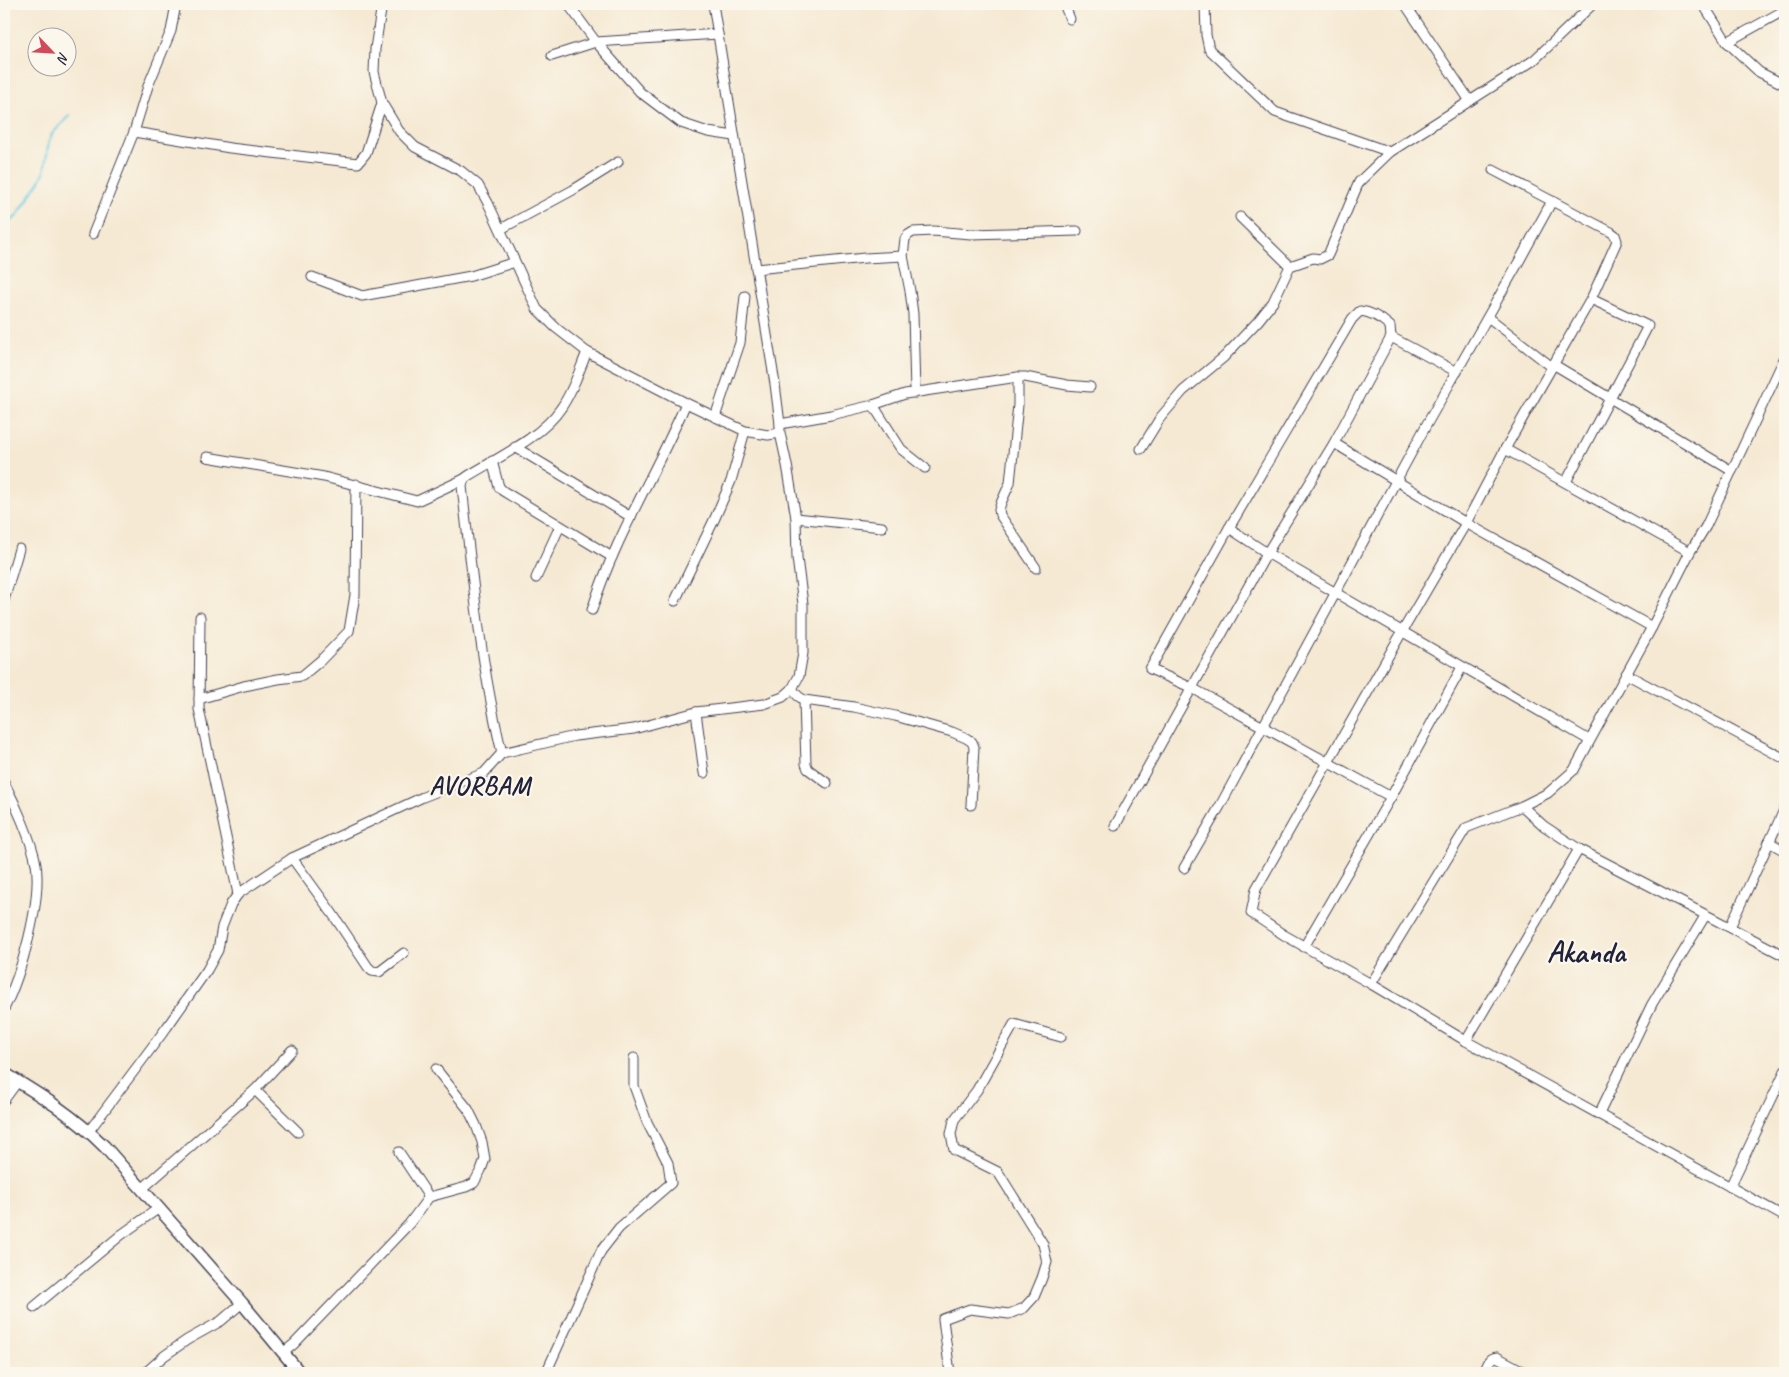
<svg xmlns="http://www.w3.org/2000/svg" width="1789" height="1377" font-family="Caveat,sans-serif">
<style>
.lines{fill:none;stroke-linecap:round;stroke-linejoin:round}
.stream{stroke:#61c7de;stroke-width:2.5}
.minor-casing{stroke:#424052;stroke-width:11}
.tertiary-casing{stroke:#424052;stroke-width:14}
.minor{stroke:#fff;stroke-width:9}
.tertiary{stroke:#fff;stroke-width:11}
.labels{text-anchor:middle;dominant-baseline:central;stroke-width:4.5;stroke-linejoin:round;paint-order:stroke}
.district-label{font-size:25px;font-weight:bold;letter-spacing:1px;fill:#22223b;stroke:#fbf7ec}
.town-label{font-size:30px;font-weight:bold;fill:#22223b;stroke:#fbf7ec}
</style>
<rect width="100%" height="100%" fill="#fbf7ec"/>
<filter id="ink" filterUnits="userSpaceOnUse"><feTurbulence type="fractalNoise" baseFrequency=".02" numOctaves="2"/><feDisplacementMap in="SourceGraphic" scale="10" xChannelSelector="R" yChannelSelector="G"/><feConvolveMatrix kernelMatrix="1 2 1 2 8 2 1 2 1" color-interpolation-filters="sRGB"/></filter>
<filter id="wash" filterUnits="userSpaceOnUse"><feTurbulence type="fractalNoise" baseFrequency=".0096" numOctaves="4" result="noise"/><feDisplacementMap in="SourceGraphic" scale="20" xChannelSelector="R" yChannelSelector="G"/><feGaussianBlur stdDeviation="1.12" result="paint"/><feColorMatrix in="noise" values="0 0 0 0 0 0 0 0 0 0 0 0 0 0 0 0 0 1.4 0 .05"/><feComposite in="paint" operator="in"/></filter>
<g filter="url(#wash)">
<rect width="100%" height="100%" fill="#f5e9d3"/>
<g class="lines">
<path class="stream" d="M4 226 16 217 40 181 44 172 49 141 52 134 70 115"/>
</g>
</g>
<g filter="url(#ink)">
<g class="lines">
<defs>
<g id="minor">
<path d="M568 4 596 42 640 92 681 123 708 132 734 136"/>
<path d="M713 4 775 384 780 424"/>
<path d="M1064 4 1070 19"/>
<path d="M1205 4 1206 35 1209 49 1275 112 1390 152"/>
<path d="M1405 4 1470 101"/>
<path d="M1703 4 1727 42 1759 72 1785 85"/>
<path d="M1727 42 1785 10"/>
<path d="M552 56 596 42 718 34"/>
<path d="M134 132 230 148 358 163 366 153 382 103"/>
<path d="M1493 170 1611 232 1615 235 1617 241 1591 299 1505 449 1466 523 1402 632 1256 889 1251 913 1284 935 1371 984 1466 1041 1785 1217"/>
<path d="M1240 217 1290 266"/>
<path d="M501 229 573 190 618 162"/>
<path d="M93 234 134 132 148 86 171 31 176 4"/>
<path d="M756 269 865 258 903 256"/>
<path d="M312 277 362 296 471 276 515 262"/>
<path d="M1488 317 1552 367"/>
<path d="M1391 337 1457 372"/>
<path d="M1553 364 1732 471"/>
<path d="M1018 377V405L1010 483 1001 503 999 510 1000 515 1036 568"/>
<path d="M915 393 913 314 910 291 903 256 905 239 908 235 913 232 933 231 971 234 1077 231"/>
<path d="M873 405 901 449 925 468"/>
<path d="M715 417 740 343 745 296"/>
<path d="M780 430V424L831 415 873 405 905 394 1018 377H1025L1067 385 1090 387"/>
<path d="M1334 443 1466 523 1652 627"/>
<path d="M515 447 631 517"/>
<path d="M1141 449 1160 418 1183 391 1224 357 1258 321 1273 302 1290 266 1313 258 1320 259 1328 255 1359 182 1390 152 1534 60 1593 4"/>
<path d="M1505 449 1690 552"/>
<path d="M207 457 324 477 417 501 464 479"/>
<path d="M492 461 499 487 503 491 612 557"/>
<path d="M1566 482 1648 326 1591 299"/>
<path d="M796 518 882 527"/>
<path d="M1229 528 1267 553 1589 740"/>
<path d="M536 578 560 526"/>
<path d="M4 600 19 549"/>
<path d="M675 601 715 518 731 481 745 431"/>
<path d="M592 610C615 537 656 473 686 403"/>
<path d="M200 617 199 709 238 894"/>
<path d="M1626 674 1785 759"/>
<path d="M792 689 798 696 804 700 854 707 895 716 952 732 966 738 972 742 974 747 971 805"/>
<path d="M199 699 244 686 278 679 302 676 321 660 349 631 355 595 356 484"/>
<path d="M804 700 806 764 808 769 827 783"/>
<path d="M696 712 704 773"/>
<path d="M502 753C481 666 472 576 462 486L464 479 468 476C497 458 542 437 561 408 573 391 579 371 587 352"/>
<path d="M4 782C15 803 32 841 36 864 42 902 21 975 4 1009"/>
<path d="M1522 806 1544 826 1579 849 1785 956"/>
<path d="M1115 826 1267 553 1334 443 1391 337 1390 326C1381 318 1371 312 1360 311L1352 319 1229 528 1150 669 1192 688 1391 797"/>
<path d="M1769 842 1785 851"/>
<path d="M292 858 332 913 368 967 372 971 379 972 404 953"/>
<path d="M1184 868 1220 806 1428 422 1517 265 1552 201"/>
<path d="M1730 927 1785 808"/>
<path d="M1304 947 1391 797 1462 667"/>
<path d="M1371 984 1466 828 1522 806 1548 793 1574 770 1652 627 1690 552 1706 526 1785 357"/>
<path d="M1466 1041 1579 849"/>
<path d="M255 1090 298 1132"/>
<path d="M4 1100 18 1081"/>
<path d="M1599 1114 1652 1004 1705 916"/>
<path d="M89 1131 167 1027 207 970 218 950 222 927 231 904 238 894 292 858 423 797 484 773 502 753 575 736 634 729 696 712 764 704 783 697 792 689 799 676 803 653V604L797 558 796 518 787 465 780 433 768 435 745 431 686 403 587 352 556 328 537 309 488 203 478 185 461 171 415 147 399 131 382 103 374 72 375 49 382 4"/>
<path d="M399 1152 429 1197"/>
<path d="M1730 1187 1785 1071"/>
<path d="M142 1189 255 1090 292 1050"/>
<path d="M34 1307 121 1235 159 1208"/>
<path d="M283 1353 294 1344 409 1224 429 1197 466 1187 474 1183 481 1170 485 1159 482 1142 476 1125 468 1109 436 1069"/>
<path d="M145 1373 164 1356 187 1340 221 1321 242 1303"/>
<path d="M546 1373 601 1251 619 1228 671 1183 668 1163 647 1122 634 1086V1058"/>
<path d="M950 1373 943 1319 970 1309 1009 1314 1024 1308 1034 1297 1042 1278 1047 1262 1043 1244 998 1172 954 1150 951 1134 954 1120 977 1090 1014 1024 1061 1037"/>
<path d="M1484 1373C1487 1366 1488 1358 1497 1357L1527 1373"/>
</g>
<path id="tertiary" d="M4 1073C42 1096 73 1115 105 1147L242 1303 300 1373"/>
</defs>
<use href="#minor" class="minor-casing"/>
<use href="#tertiary" class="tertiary-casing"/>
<use href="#minor" class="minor"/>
<use href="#tertiary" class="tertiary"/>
</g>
</g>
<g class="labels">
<g class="district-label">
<text x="480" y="786">AVORBAM</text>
</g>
<g class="town-label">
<text x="1586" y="952">Akanda</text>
</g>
</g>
<rect width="1789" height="1377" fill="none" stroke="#fbf7ec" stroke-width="20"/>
<g transform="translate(52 52) rotate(115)"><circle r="24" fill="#fbf7ec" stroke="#a4a2a5"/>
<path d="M0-4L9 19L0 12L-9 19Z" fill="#d1495b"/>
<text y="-8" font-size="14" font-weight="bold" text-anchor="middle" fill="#22223b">N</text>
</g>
</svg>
